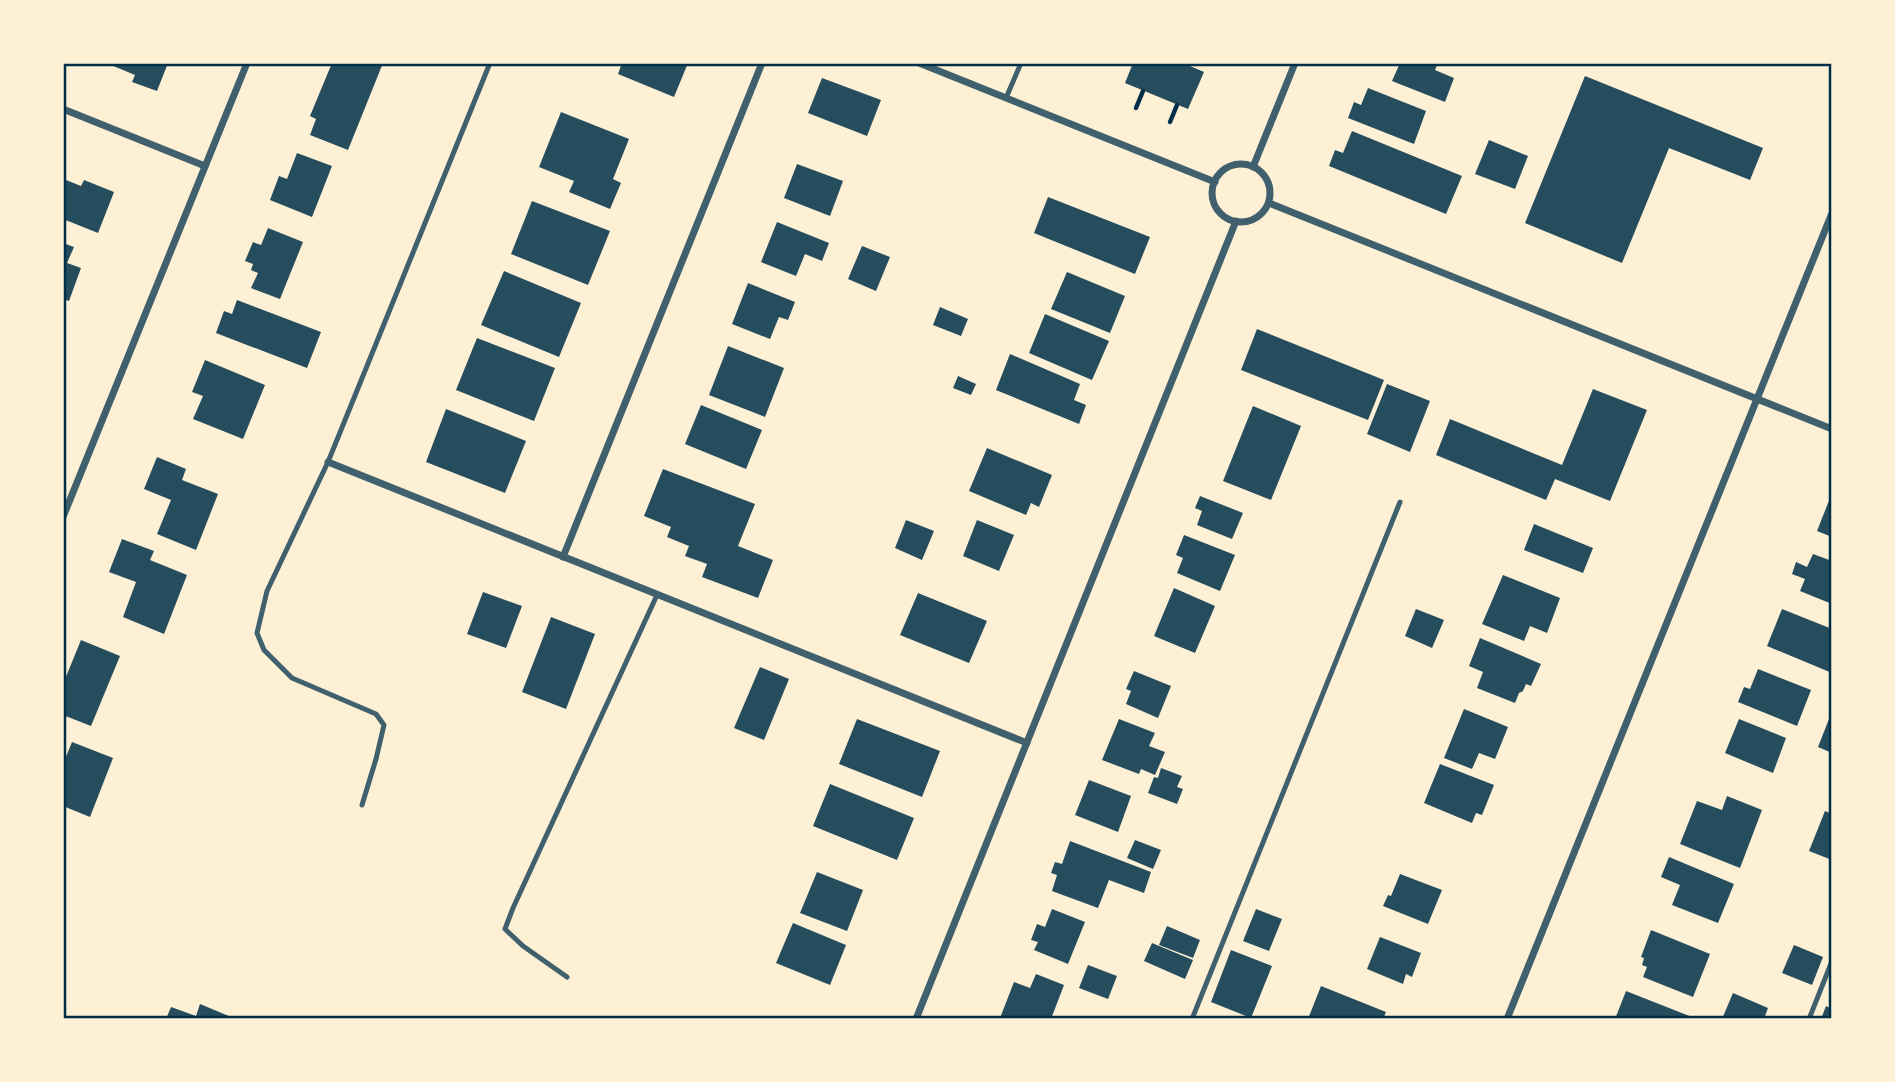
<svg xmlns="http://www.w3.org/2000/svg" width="1895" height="1082" viewBox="0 0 1895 1082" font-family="'Roboto Condensed',sans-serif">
	<rect width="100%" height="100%" fill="#fdf0d5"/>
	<g fill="#264d5e">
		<polygon points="106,63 168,63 157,91 132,82 135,75"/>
		<polygon points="332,63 383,63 348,150 310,135 316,119 310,116"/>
		<polygon points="622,63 688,63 674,97 618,74"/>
		<polygon points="1133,63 1183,63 1204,72 1188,109 1125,83"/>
		<polygon points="1400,63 1438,63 1435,70 1454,78 1445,102 1392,81"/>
		<polygon points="1585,76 1763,148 1750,180 1669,148 1622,263 1525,223"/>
		<polygon points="822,78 881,100 867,136 808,113"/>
		<polygon points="1368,88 1426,111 1414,144 1348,118 1354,102 1361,105"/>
		<polygon points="561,112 629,139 613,179 621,183 610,209 569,192 574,181 539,167"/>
		<polygon points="1352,131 1462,176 1446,214 1329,166 1335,150 1343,153"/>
		<polygon points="1489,140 1528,156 1515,189 1475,174"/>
		<polygon points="297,153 332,166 312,217 270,200 279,176 287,179"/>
		<polygon points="797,164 843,181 830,216 784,198"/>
		<polygon points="66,180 81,186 84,180 114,192 98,233 63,219 63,184"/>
		<polygon points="1048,197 1150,237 1135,274 1034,233"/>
		<polygon points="532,201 610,231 588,285 511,254"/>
		<polygon points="777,222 829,243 822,261 805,254 796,276 761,262"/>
		<polygon points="268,228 303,242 280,299 251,288 258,273 251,270 253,264 245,261 253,242 261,245"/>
		<polygon points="63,243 74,247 67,263 81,268 69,301 63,299"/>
		<polygon points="862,246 890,257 876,291 848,279"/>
		<polygon points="504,271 581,303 559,357 481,325"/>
		<polygon points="1067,272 1125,296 1110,333 1051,309"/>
		<polygon points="748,283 795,302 788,320 779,317 770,339 732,324"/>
		<polygon points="237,300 321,332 307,368 216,333 224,311 232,314"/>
		<polygon points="940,307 968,319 961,336 933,325"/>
		<polygon points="1045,314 1109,341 1092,380 1029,353"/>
		<polygon points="1257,329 1384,380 1368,420 1241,370"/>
		<polygon points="477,338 555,368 534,421 456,390"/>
		<polygon points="728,346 784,368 765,417 709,395"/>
		<polygon points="1010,354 1080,384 1074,400 1086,405 1079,424 996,390"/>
		<polygon points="205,360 265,385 243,439 193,419 203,396 192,392"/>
		<polygon points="958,376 976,384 971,395 953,388"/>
		<polygon points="1387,384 1430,401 1410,452 1367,434"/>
		<polygon points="1593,389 1647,410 1610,501 1555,479 1546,500 1436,455 1450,419 1562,465"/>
		<polygon points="701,405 762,430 746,469 685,444"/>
		<polygon points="1253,406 1301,426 1271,500 1223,481"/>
		<polygon points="446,409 526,441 505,493 426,462"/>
		<polygon points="987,448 1052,475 1039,507 1031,503 1026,515 969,491"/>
		<polygon points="157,457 186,469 182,480 218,494 196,550 157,534 171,500 144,489"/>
		<polygon points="663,469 755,504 738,546 773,560 758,598 702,577 707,564 685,556 689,546 667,537 671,527 644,516"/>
		<polygon points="1832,493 1832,537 1817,531"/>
		<polygon points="1200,496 1243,513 1232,539 1197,525 1202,511 1195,508"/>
		<polygon points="906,520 934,531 922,560 895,548"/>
		<polygon points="977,520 1014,535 999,571 963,556"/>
		<polygon points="1534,524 1593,548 1583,573 1524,550"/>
		<polygon points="1184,535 1235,555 1220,591 1177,573 1183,558 1176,555"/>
		<polygon points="122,539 154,551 150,560 187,575 164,634 123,617 136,582 109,572"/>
		<polygon points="1813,554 1832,561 1832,604 1800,591 1805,579 1792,574 1796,562 1807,567"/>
		<polygon points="1503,575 1560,598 1547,633 1530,626 1524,641 1482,624"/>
		<polygon points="1174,588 1215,606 1195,653 1154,636"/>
		<polygon points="483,592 522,606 506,648 467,634"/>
		<polygon points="918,593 987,621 969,663 900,635"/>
		<polygon points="1416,609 1444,620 1432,648 1405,636"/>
		<polygon points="1782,609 1832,629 1832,673 1767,646"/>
		<polygon points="551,617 595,634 566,709 522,692"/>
		<polygon points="1480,638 1541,664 1531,686 1526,684 1523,691 1519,693 1515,703 1477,688 1483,672 1469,666"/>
		<polygon points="81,640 120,656 91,726 63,715 63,684"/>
		<polygon points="760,667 789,679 764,740 734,728"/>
		<polygon points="1758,669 1811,690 1797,726 1738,702 1744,687 1750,689"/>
		<polygon points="1134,671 1171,686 1158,718 1126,704 1131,691 1126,689"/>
		<polygon points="1464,709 1508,727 1495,759 1479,753 1472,769 1444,758"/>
		<polygon points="857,719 940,751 922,797 839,764"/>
		<polygon points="1119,719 1155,733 1149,746 1165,752 1155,775 1141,769 1139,774 1102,760"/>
		<polygon points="1739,719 1786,738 1773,773 1725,753"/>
		<polygon points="1829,719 1832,720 1832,753 1818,747"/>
		<polygon points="72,742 113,758 90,817 63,806 63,764"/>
		<polygon points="1440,764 1494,785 1482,815 1476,813 1472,823 1424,803"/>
		<polygon points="1161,768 1182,776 1177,787 1183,789 1177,804 1148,793 1154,777 1158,778"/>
		<polygon points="1089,780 1131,796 1118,832 1075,815"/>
		<polygon points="830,784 914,818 897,860 813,826"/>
		<polygon points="1727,796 1762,810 1740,868 1680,844 1697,801 1722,810"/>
		<polygon points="1825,811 1832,814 1832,860 1809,851"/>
		<polygon points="1135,840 1161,850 1153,869 1127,858"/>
		<polygon points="1070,841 1151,872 1144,893 1109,880 1098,908 1052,891 1057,875 1051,873 1055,862 1062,864"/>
		<polygon points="1669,857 1734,884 1718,923 1672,905 1680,885 1661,877"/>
		<polygon points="817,872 863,890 847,931 800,913"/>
		<polygon points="1400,874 1442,890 1428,924 1383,906 1388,895 1391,896"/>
		<polygon points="1052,909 1085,922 1068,964 1034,950 1038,942 1031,940 1037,924 1045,927"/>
		<polygon points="1256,909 1282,919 1269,951 1243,941"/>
		<polygon points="793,923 846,945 830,985 776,963"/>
		<polygon points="1167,926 1200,940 1193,958 1159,945"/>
		<polygon points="1651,930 1710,954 1693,997 1643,977 1647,967 1642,965 1644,958 1641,957"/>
		<polygon points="1380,937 1421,953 1412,977 1406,974 1403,984 1367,969"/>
		<polygon points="1152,943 1193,960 1185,979 1144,961"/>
		<polygon points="1794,945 1823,957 1812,985 1782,973"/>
		<polygon points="1231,950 1272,966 1251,1018 1211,1002"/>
		<polygon points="1088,965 1117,976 1108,999 1079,988"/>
		<polygon points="1036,974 1064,985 1051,1019 1000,1018 1014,982 1030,988"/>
		<polygon points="1321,986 1386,1012 1383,1019 1308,1019"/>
		<polygon points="1626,991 1697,1019 1615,1019"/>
		<polygon points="1733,993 1768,1008 1764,1019 1722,1019"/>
		<polygon points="200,1004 236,1019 166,1019 171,1007 196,1016"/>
		<polygon points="1826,1006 1832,1009 1832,1019 1821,1019"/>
	</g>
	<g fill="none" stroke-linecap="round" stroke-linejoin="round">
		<g stroke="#003049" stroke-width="4.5">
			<polyline points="1136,108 1143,91"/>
			<polyline points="1170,122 1177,105"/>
		</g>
		<g stroke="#3f606c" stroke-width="5">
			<polyline points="1006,98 1021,63"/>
			<polyline points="362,805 376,759 384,725 376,714 292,678 264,650 257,633 267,591 328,462 490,63"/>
			<polyline points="567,977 523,946 505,929 513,908 657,595"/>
			<polyline points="1192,1019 1400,502"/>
			<polyline points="1809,1019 1832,961"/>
		</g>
		<g stroke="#3f606c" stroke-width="7">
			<polyline points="919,63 1215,182"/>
			<polyline points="63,109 205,166"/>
			<circle cx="1241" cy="193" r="29"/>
			<polyline points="1253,167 1295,63"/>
			<polyline points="1269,203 1832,429"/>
			<polyline points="328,462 1027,743"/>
			<polyline points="63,517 247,63"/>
			<polyline points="563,557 762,63"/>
			<polyline points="916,1019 1236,221"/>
			<polyline points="1507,1019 1832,213"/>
		</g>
	</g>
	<rect width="1895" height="1082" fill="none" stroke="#fdf0d5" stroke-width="130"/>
	<rect x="65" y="65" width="1765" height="952" fill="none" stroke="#003049" stroke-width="2.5"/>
</svg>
